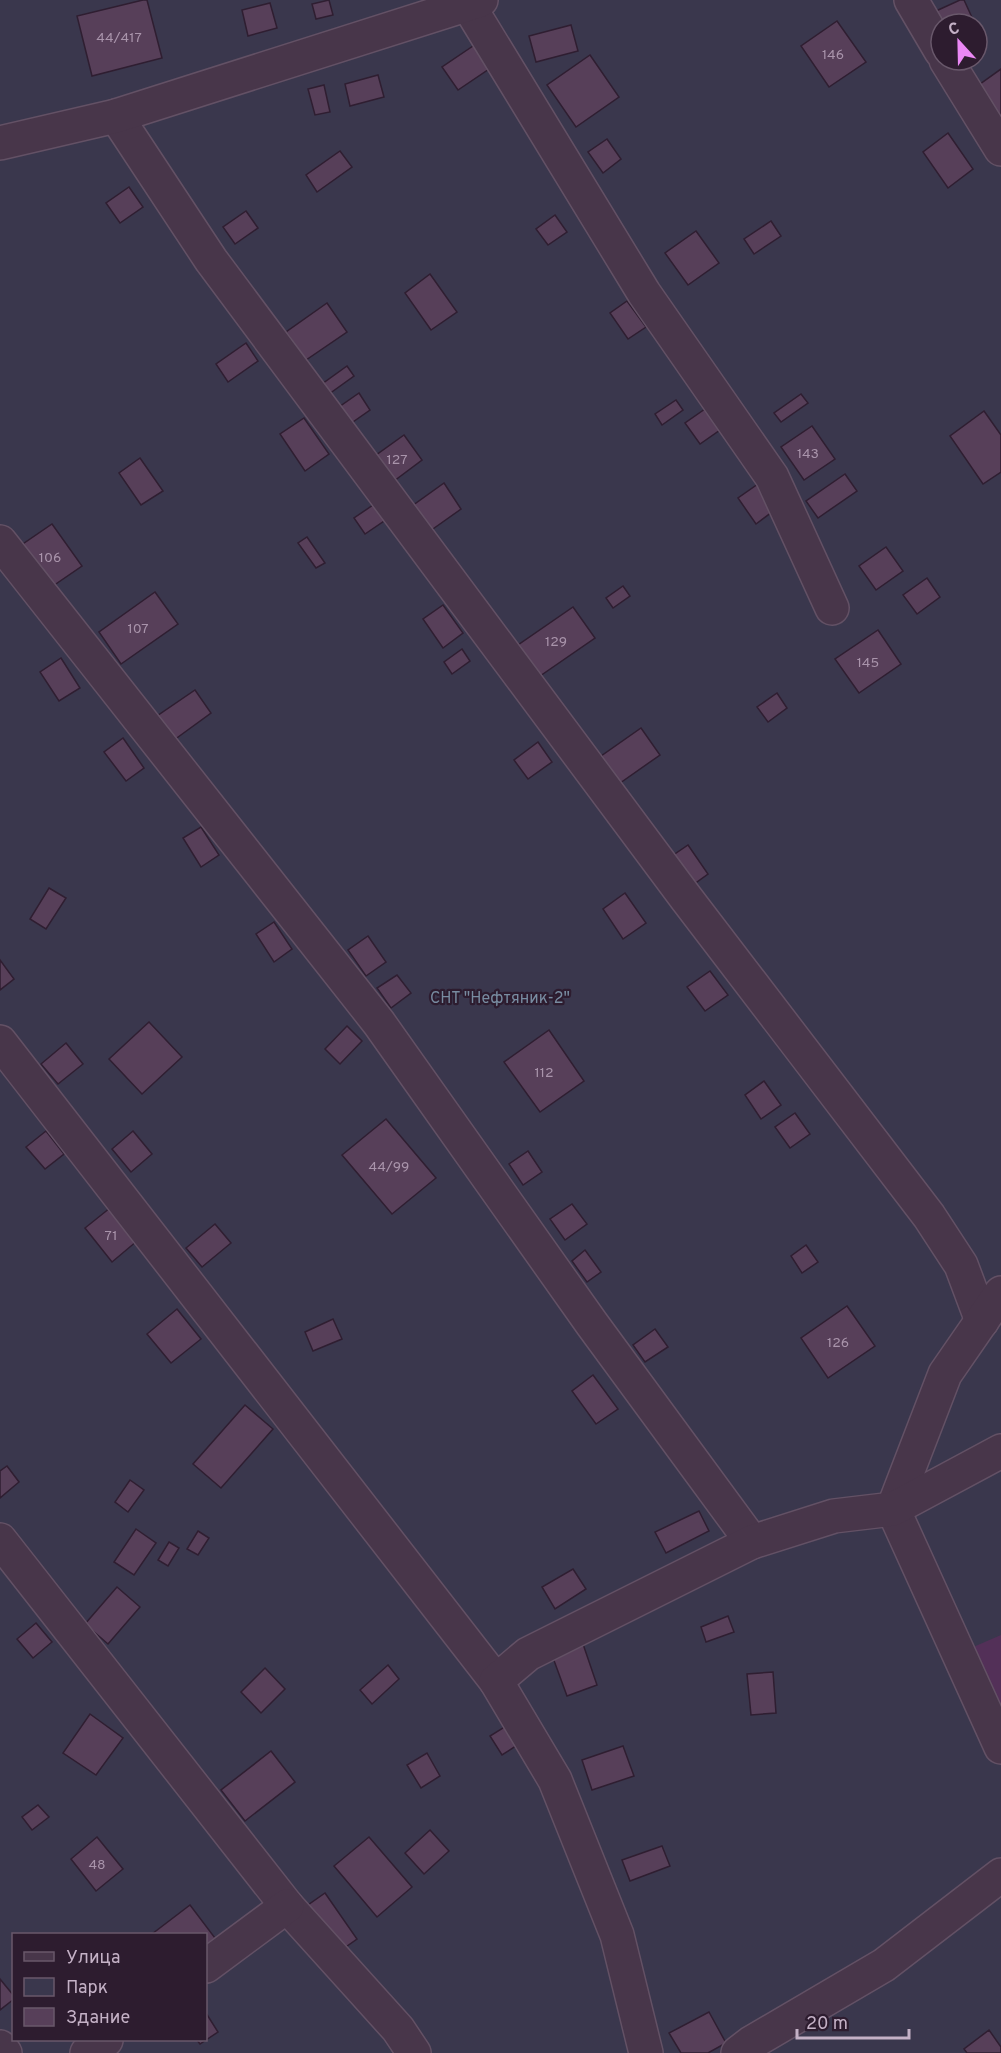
<svg xmlns="http://www.w3.org/2000/svg" width="1001" height="2053" viewBox="0 0 1001 2053" font-family="Overpass,sans-serif">
	<rect width="100%" height="100%" fill="#37233a"/>
	<path fill="#3a374d" fill-rule="evenodd" d="M0 0H1001V2053H0ZM941 24H977V60H941ZM14 1934H206V2040H14Z"/>
	<polygon fill="#533058" points="1001,1635 1001,1715 971,1648"/>
	<g fill="#573f59" stroke="#2f1e31" stroke-width="1.5">
		<polygon points="143,0 147,0 162,58 92,76 77,16"/>
		<polygon points="329,0 333,15 316,19 312,4"/>
		<polygon points="960,0 964,0 975,24 941,24 936,11"/>
		<polygon points="270,3 277,28 248,36 242,10"/>
		<polygon points="837,21 866,62 829,87 801,46"/>
		<polygon points="571,25 578,51 536,62 529,36"/>
		<polygon points="476,44 492,67 458,90 442,67"/>
		<polygon points="590,55 619,97 576,127 547,85"/>
		<polygon points="1001,69 1001,116 998,118 976,87"/>
		<polygon points="378,75 384,97 350,106 345,84"/>
		<polygon points="324,85 330,112 315,115 308,89"/>
		<polygon points="948,133 973,169 948,188 923,152"/>
		<polygon points="607,139 621,159 603,173 588,152"/>
		<polygon points="340,151 352,167 317,192 306,175"/>
		<polygon points="129,187 143,207 120,223 106,203"/>
		<polygon points="246,211 258,228 235,244 223,227"/>
		<polygon points="555,215 567,232 548,245 536,229"/>
		<polygon points="771,221 781,236 754,254 744,239"/>
		<polygon points="696,231 719,263 688,285 665,253"/>
		<polygon points="430,274 457,312 431,330 405,293"/>
		<polygon points="627,301 646,327 628,339 610,313"/>
		<polygon points="327,303 347,332 306,360 286,332"/>
		<polygon points="246,343 258,361 228,382 216,364"/>
		<polygon points="347,366 354,376 329,394 322,384"/>
		<polygon points="359,393 370,410 350,424 339,407"/>
		<polygon points="801,394 808,403 781,422 774,413"/>
		<polygon points="676,400 683,410 662,425 655,414"/>
		<polygon points="705,409 720,430 700,444 685,423"/>
		<polygon points="984,411 1001,435 1001,472 983,484 950,436"/>
		<polygon points="304,418 329,454 305,471 280,434"/>
		<polygon points="812,426 835,459 804,480 781,447"/>
		<polygon points="404,435 422,460 390,484 372,458"/>
		<polygon points="140,458 163,491 141,505 119,473"/>
		<polygon points="845,474 857,491 818,518 806,501"/>
		<polygon points="444,483 461,509 430,531 412,506"/>
		<polygon points="758,484 776,509 756,524 738,498"/>
		<polygon points="376,503 387,519 365,534 354,518"/>
		<polygon points="52,524 82,566 47,590 17,548"/>
		<polygon points="307,537 325,563 316,568 298,543"/>
		<polygon points="886,547 903,571 876,590 859,566"/>
		<polygon points="927,578 940,597 917,614 903,595"/>
		<polygon points="623,586 630,596 613,608 606,598"/>
		<polygon points="155,592 178,624 121,664 99,632"/>
		<polygon points="443,605 463,633 443,648 423,619"/>
		<polygon points="573,607 595,638 540,676 518,645"/>
		<polygon points="878,630 901,664 859,693 835,659"/>
		<polygon points="462,649 470,661 452,674 444,662"/>
		<polygon points="61,658 80,688 59,701 40,672"/>
		<polygon points="195,690 211,713 174,740 157,716"/>
		<polygon points="777,693 787,708 768,722 757,707"/>
		<polygon points="641,728 660,755 613,788 594,761"/>
		<polygon points="123,738 144,768 126,781 104,752"/>
		<polygon points="538,742 552,762 528,779 514,760"/>
		<polygon points="201,827 219,855 201,867 183,838"/>
		<polygon points="688,845 708,874 690,887 669,858"/>
		<polygon points="49,888 66,898 46,929 30,919"/>
		<polygon points="625,893 646,923 623,939 603,909"/>
		<polygon points="274,922 292,949 274,962 256,934"/>
		<polygon points="368,936 386,962 366,976 348,950"/>
		<polygon points="0,960 14,979 0,990"/>
		<polygon points="710,971 728,995 705,1011 687,987"/>
		<polygon points="397,975 411,993 391,1008 377,988"/>
		<polygon points="149,1022 182,1057 142,1094 109,1059"/>
		<polygon points="347,1026 362,1041 340,1064 325,1049"/>
		<polygon points="549,1030 584,1081 540,1112 504,1062"/>
		<polygon points="66,1043 83,1064 58,1084 41,1064"/>
		<polygon points="764,1081 781,1105 761,1119 745,1095"/>
		<polygon points="795,1113 810,1134 790,1148 775,1127"/>
		<polygon points="386,1119 436,1178 392,1214 342,1155"/>
		<polygon points="46,1131 64,1154 45,1169 26,1147"/>
		<polygon points="133,1131 152,1154 131,1172 112,1149"/>
		<polygon points="528,1151 542,1172 523,1185 509,1164"/>
		<polygon points="572,1204 587,1224 565,1240 550,1219"/>
		<polygon points="110,1208 137,1241 112,1262 85,1228"/>
		<polygon points="215,1224 231,1243 202,1267 186,1248"/>
		<polygon points="806,1245 818,1262 802,1273 791,1256"/>
		<polygon points="585,1250 601,1272 587,1282 572,1261"/>
		<polygon points="847,1306 875,1346 828,1378 801,1338"/>
		<polygon points="177,1309 201,1339 171,1363 147,1334"/>
		<polygon points="333,1319 342,1339 313,1351 305,1332"/>
		<polygon points="655,1329 668,1347 645,1362 633,1345"/>
		<polygon points="593,1375 618,1409 596,1424 572,1391"/>
		<polygon points="245,1405 273,1429 221,1488 193,1464"/>
		<polygon points="7,1466 19,1482 0,1498 0,1471"/>
		<polygon points="130,1480 144,1490 128,1512 115,1502"/>
		<polygon points="699,1511 709,1531 666,1553 655,1532"/>
		<polygon points="136,1529 156,1543 134,1575 114,1562"/>
		<polygon points="198,1531 209,1538 198,1555 187,1549"/>
		<polygon points="169,1542 179,1548 168,1566 158,1560"/>
		<polygon points="573,1569 586,1589 555,1609 542,1587"/>
		<polygon points="117,1587 140,1607 108,1644 85,1624"/>
		<polygon points="728,1616 734,1632 706,1642 701,1627"/>
		<polygon points="36,1623 52,1642 33,1658 17,1639"/>
		<polygon points="583,1644 597,1685 567,1696 552,1655"/>
		<polygon points="388,1665 399,1679 372,1704 360,1690"/>
		<polygon points="265,1668 285,1689 261,1713 241,1692"/>
		<polygon points="773,1672 776,1713 751,1715 747,1674"/>
		<polygon points="90,1714 123,1738 96,1775 63,1753"/>
		<polygon points="511,1723 522,1742 502,1755 490,1736"/>
		<polygon points="623,1746 634,1776 592,1790 582,1760"/>
		<polygon points="271,1751 295,1782 245,1821 221,1790"/>
		<polygon points="427,1753 440,1776 421,1788 407,1765"/>
		<polygon points="38,1805 49,1817 32,1830 22,1817"/>
		<polygon points="430,1830 449,1851 424,1874 405,1853"/>
		<polygon points="97,1837 123,1869 96,1891 71,1859"/>
		<polygon points="369,1837 412,1887 377,1917 334,1866"/>
		<polygon points="662,1846 670,1866 630,1881 622,1860"/>
		<polygon points="325,1893 357,1939 340,1951 308,1905"/>
		<polygon points="190,1905 215,1938 206,1945 206,1934 152,1934"/>
		<polygon points="0,1979 14,1996 14,1999 0,2010"/>
		<polygon points="709,2012 726,2043 708,2053 681,2053 669,2033"/>
		<polygon points="206,2013 218,2032 200,2044 197,2040 206,2040"/>
		<polygon points="989,2030 1001,2047 1001,2053 967,2053 964,2049"/>
	</g>
	<g fill="none" stroke-linecap="round" stroke-linejoin="round">
		<defs>
			<g id="minor">
				<polyline points="911,0 941,51"/>
				<polyline points="467,3 644,293 772,477 832,608"/>
				<polyline points="946,60 1001,149"/>
				<polyline points="116,116 211,260 686,898 929,1216 961,1265 982,1321"/>
				<polyline points="0,143 116,116 481,0"/>
				<polyline points="0,542 379,1023 592,1324 752,1542"/>
				<polyline points="0,1042 496,1681"/>
				<polyline points="1001,1293 945,1374 893,1509 1001,1747"/>
				<polyline points="0,1540 287,1906 398,2029 414,2053"/>
				<polyline points="206,1966 287,1906"/>
				<polyline points="0,2047 5,2053"/>
				<polyline points="87,2053 106,2040"/>
				<polyline points="646,2053 617,1935 555,1780 496,1681 528,1654 752,1542 834,1516 893,1509 1001,1451"/>
				<polyline points="738,2053 751,2043 884,1965 1001,1875"/>
			</g>
		</defs>
		<use href="#minor" stroke="#635165" stroke-width="36"/>
		<use href="#minor" stroke="#48364a" stroke-width="33"/>
	</g>
	<g text-anchor="middle" stroke-width="4.5" stroke-linejoin="round" paint-order="stroke">
		<g font-size="14" fill="#a994ab">
			<text x="119" y="42">44/417</text>
			<text x="833" y="59">146</text>
			<text x="808" y="458">143</text>
			<text x="397" y="464">127</text>
			<text x="50" y="562">106</text>
			<text x="138" y="633">107</text>
			<text x="556" y="646">129</text>
			<text x="868" y="667">145</text>
			<text x="544" y="1077">112</text>
			<text x="389" y="1171">44/99</text>
			<text x="111" y="1240">71</text>
			<text x="838" y="1347">126</text>
			<text x="97" y="1869">48</text>
		</g>
		<g font-size="16" fill="#788ca1" stroke="#2d1c2f">
			<text x="500" y="1003">СНТ "Нефтяник-2"</text>
		</g>
	</g>
	<rect x="12" y="1933" width="195" height="108" fill="#2d1c2f" stroke="#69586b" stroke-width="1.5"/>
	<rect x="24" y="1952" width="30" height="9" fill="#48364a" stroke="#69586b" stroke-width="1.5"/>
	<text x="66" y="1963" font-size="18" fill="#c4b1c6">Улица</text>
	<rect x="24" y="1978" width="30" height="18" fill="#3a374d" stroke="#69586b" stroke-width="1.5"/>
	<text x="66" y="1993" font-size="18" fill="#c4b1c6">Парк</text>
	<rect x="24" y="2008" width="30" height="18" fill="#573f59" stroke="#69586b" stroke-width="1.5"/>
	<text x="66" y="2023" font-size="18" fill="#c4b1c6">Здание</text>
	<g transform="translate(959 42) rotate(338)"><circle r="28" fill="#2d1c2f" stroke="#69586b" stroke-width="1.5"/>
	<path d="M0-4.5L10 22L0 15L-10 22Z" fill="#eb88f5"/>
	<text y="-9" font-size="16" font-weight="bold" text-anchor="middle" fill="#c4b1c6">С</text>
	</g>
	<path d="M797 2029v9h112v-9" fill="none" stroke="#c4b1c6" stroke-width="3"/>
	<text x="806" y="2029" font-size="18" fill="#c4b1c6" stroke="#2d1c2f" stroke-width="4.5" paint-order="stroke">20 m</text>
</svg>
